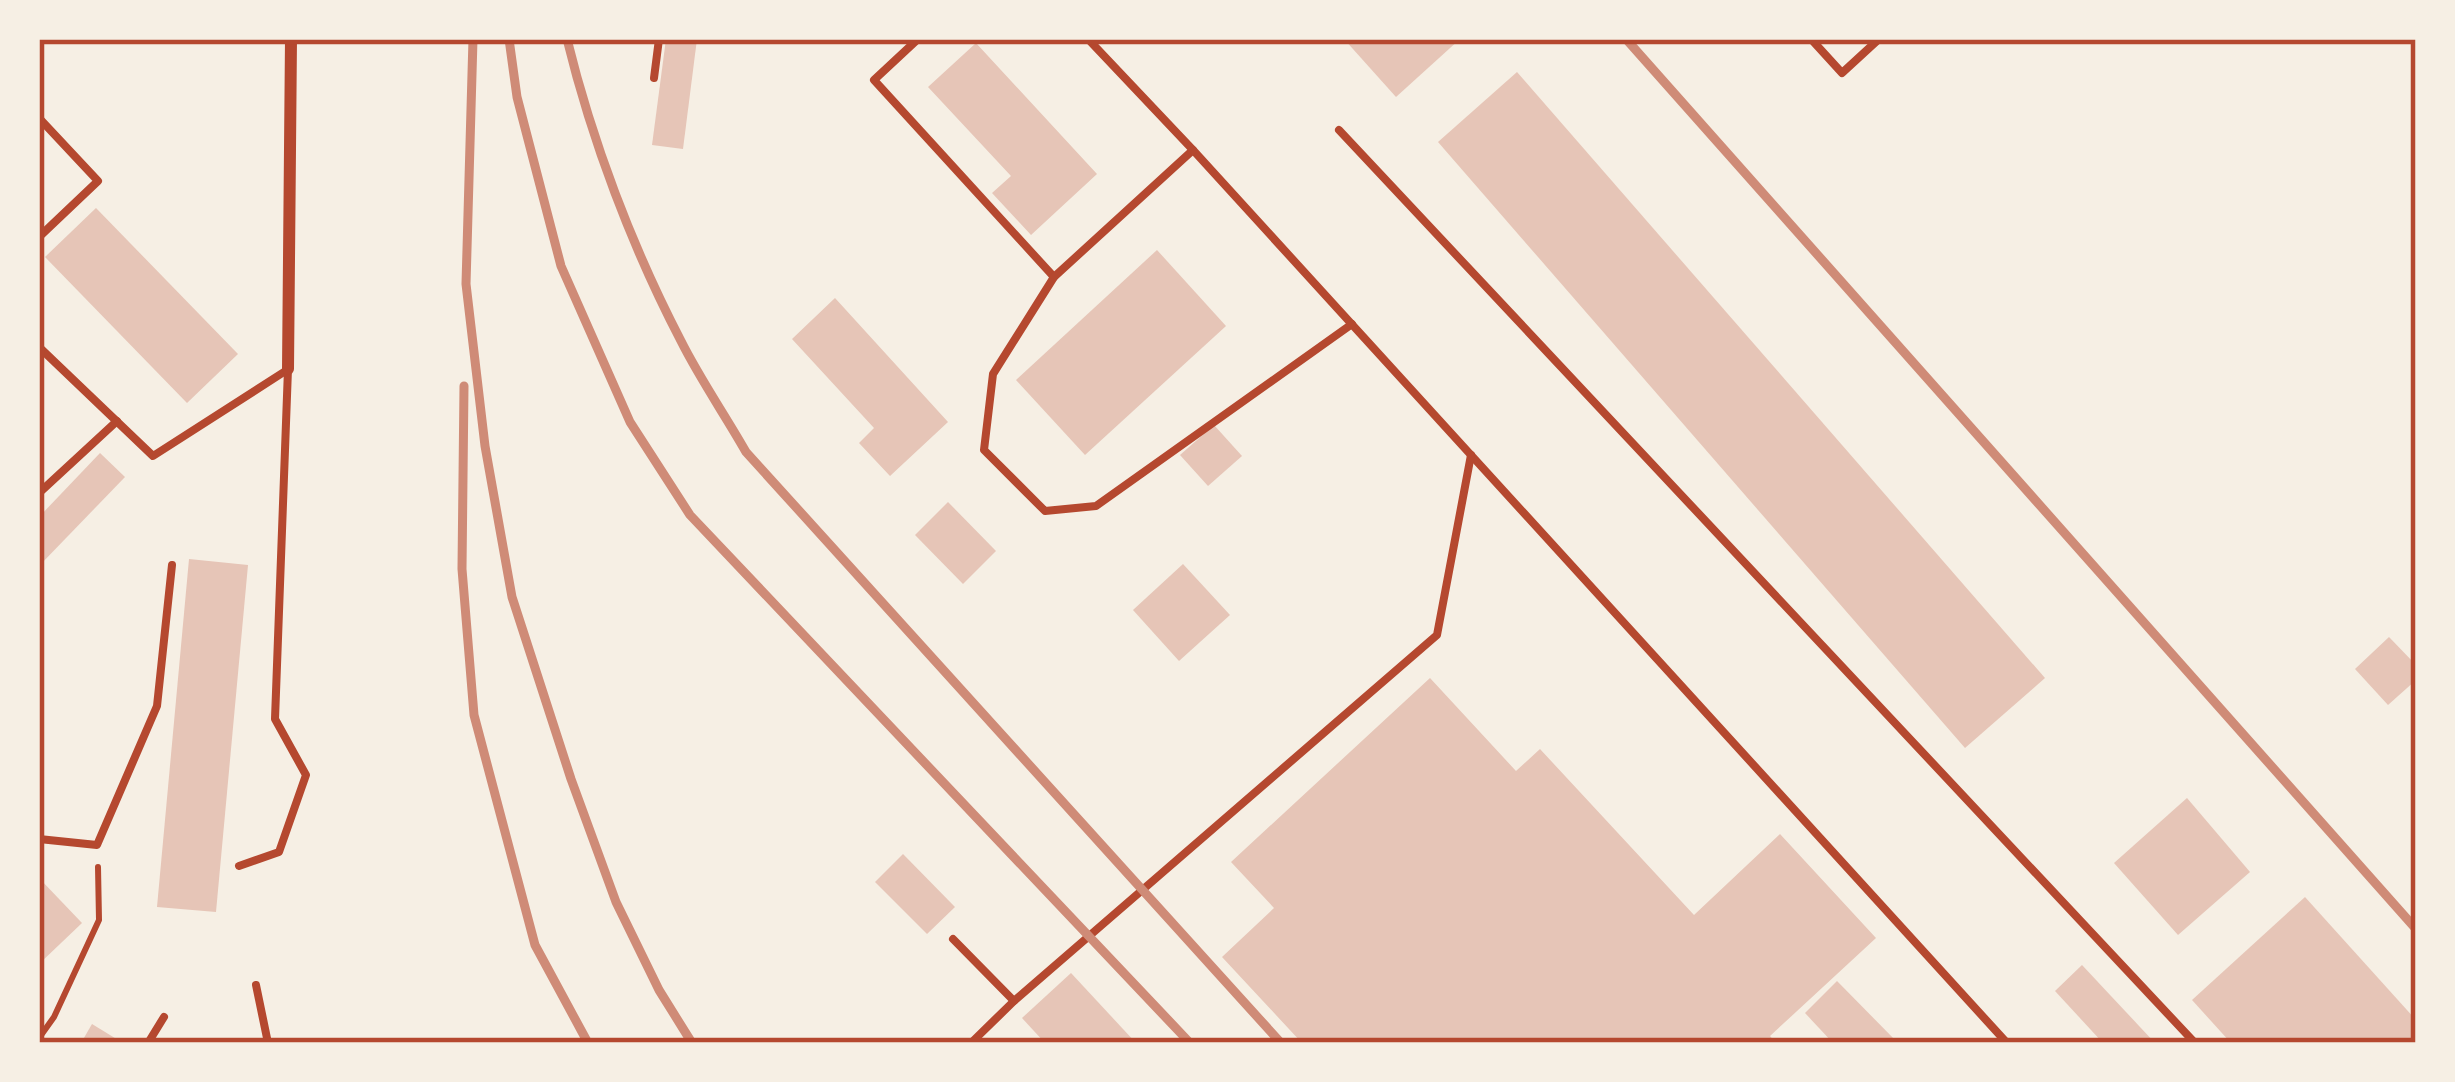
<svg xmlns="http://www.w3.org/2000/svg" width="2455" height="1082" viewBox="0 0 2455 1082" font-family="Manrope,sans-serif">
	<rect width="100%" height="100%" fill="#f6efe4"/>
	<g fill="#e6c5b7">
		<polygon points="666,39 697,39 683,149 652,145"/>
		<polygon points="1344,39 1460,39 1396,97"/>
		<polygon points="976,43 1097,174 1031,235 992,193 1011,176 928,87"/>
		<polygon points="1517,72 2045,678 1965,748 1438,142"/>
		<polygon points="96,208 238,354 187,403 45,257"/>
		<polygon points="1157,250 1226,326 1085,455 1016,380"/>
		<polygon points="835,298 948,422 890,476 859,443 874,428 792,339"/>
		<polygon points="1214,425 1242,456 1208,486 1180,455"/>
		<polygon points="100,453 125,477 39,566 39,517"/>
		<polygon points="948,502 996,551 963,584 915,535"/>
		<polygon points="189,559 248,565 216,912 157,907"/>
		<polygon points="1183,564 1230,615 1179,661 1133,610"/>
		<polygon points="2389,637 2416,665 2416,680 2388,705 2355,669"/>
		<polygon points="1430,678 1516,771 1540,749 1694,915 1780,834 1876,938 1770,1036 1776,1043 1302,1043 1222,957 1274,908 1231,862"/>
		<polygon points="2187,798 2250,872 2178,935 2114,863"/>
		<polygon points="903,854 955,907 927,934 875,882"/>
		<polygon points="39,878 82,923 39,964"/>
		<polygon points="2305,897 2416,1020 2416,1043 2231,1043 2192,1000"/>
		<polygon points="2082,965 2155,1043 2103,1043 2055,991"/>
		<polygon points="1071,973 1136,1043 1045,1043 1022,1018"/>
		<polygon points="1837,981 1898,1043 1833,1043 1805,1013"/>
		<polygon points="92,1024 123,1043 81,1043"/>
	</g>
	<g fill="none" stroke-linecap="round" stroke-linejoin="round">
		<polyline stroke="#b5482f" stroke-width="6" points="39,1038 54,1017 99,920 98,867"/>
		<g stroke="#b5482f" stroke-width="8">
			<polyline points="918,39 874,80 1054,277"/>
			<polyline points="1088,39 1193,150 2007,1043"/>
			<polyline points="1811,39 1842,73 1879,39"/>
			<polyline points="654,78 659,39"/>
			<polyline points="39,118 98,181 39,237"/>
			<polyline points="1339,130 2195,1043"/>
			<polyline points="1193,150 1054,277 993,374 984,450 1045,511 1096,506 1352,324"/>
			<polyline points="39,347 153,456 287,370"/>
			<polyline points="39,493 117,421"/>
			<polyline points="39,839 97,845 157,706 172,565"/>
			<polyline points="239,866 279,852 306,775 275,719 288,369"/>
			<polyline points="953,939 1014,1001"/>
			<polyline points="256,985 268,1043"/>
			<polyline points="148,1043 164,1017"/>
			<polyline points="971,1043 1014,1001 1437,635 1471,455"/>
		</g>
		<polyline stroke="#b5482f" stroke-width="12" points="288,369 291,39"/>
		<g stroke="#cf8b77" stroke-width="9">
			<polyline points="473,39 466,284 485,446 512,597 571,779 616,902 659,990 692,1043"/>
			<polyline points="509,39 517,97 561,266 630,422 690,515 1190,1043"/>
			<path d="M567 39C592 141 632 247 681 341 700 379 725 415 746 452L1281 1043"/>
			<polyline points="1626,39 2416,929"/>
			<polyline points="464,386 462,569 474,715 535,945 588,1043"/>
		</g>
	</g>
	<rect width="2455" height="1082" fill="none" stroke="#f6efe4" stroke-width="84"/>
	<rect x="42" y="42" width="2371" height="998" fill="none" stroke="#b5482f" stroke-width="4.5"/>
</svg>
